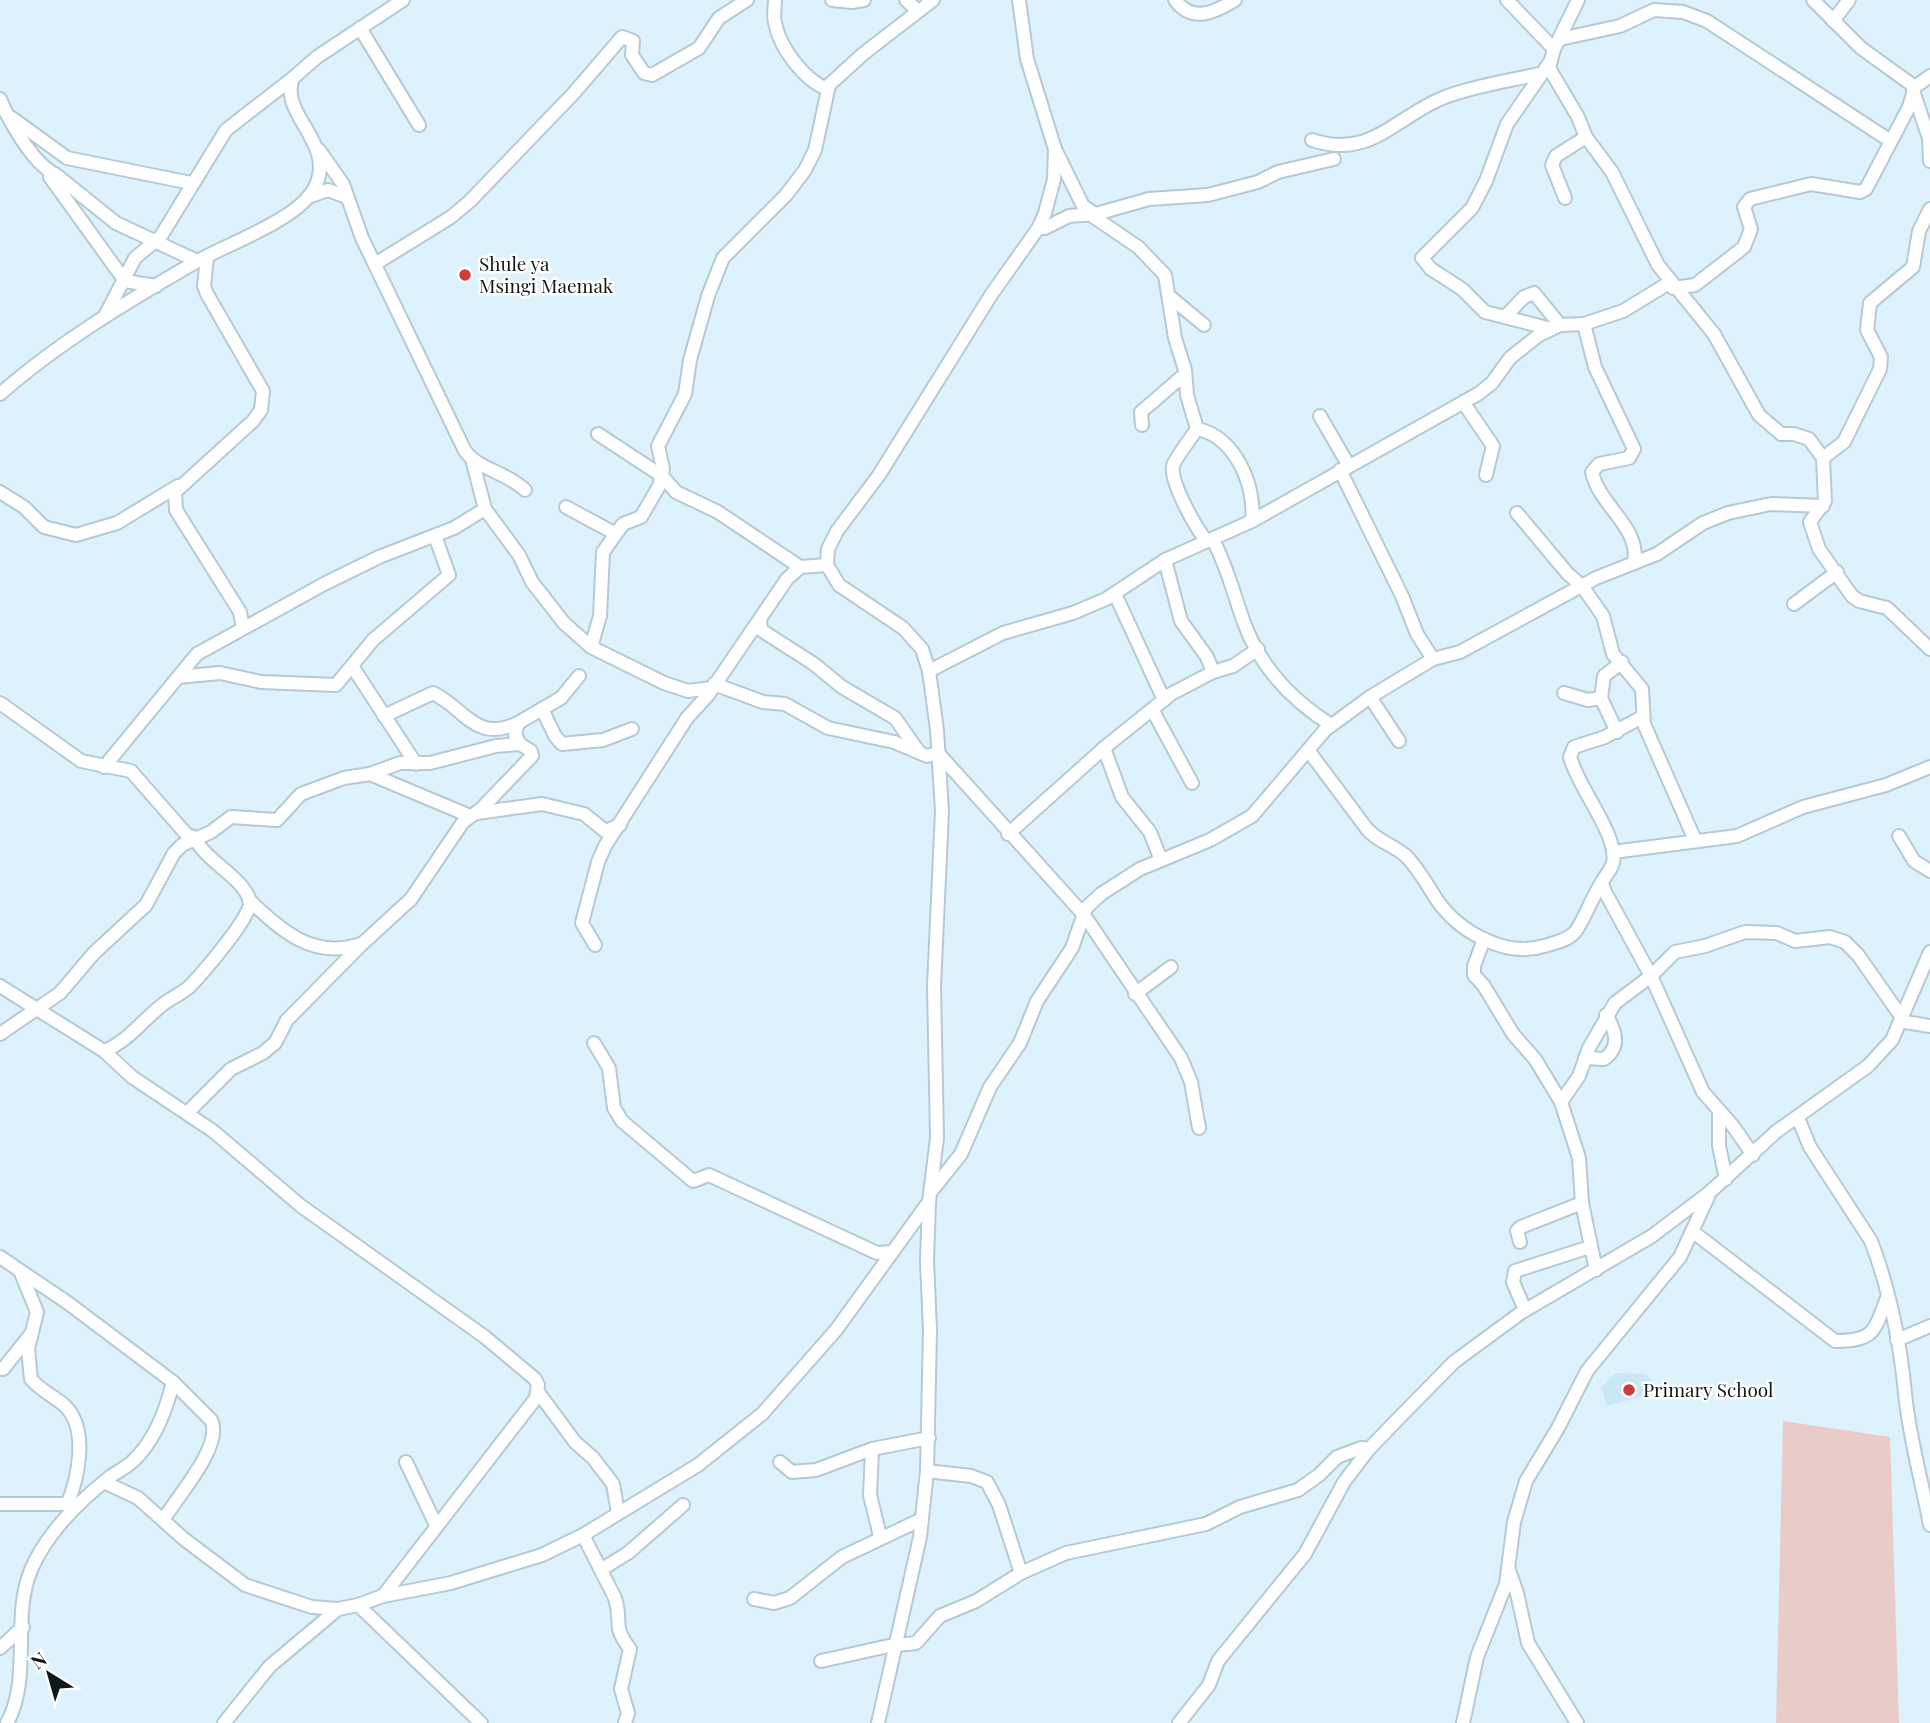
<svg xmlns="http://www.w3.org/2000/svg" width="1930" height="1723" viewBox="0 0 1930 1723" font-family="'Playfair Display',serif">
	<rect width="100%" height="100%" fill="#ddf2fc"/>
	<polygon fill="#cae7f5" points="1615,1373 1645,1374 1654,1382 1657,1392 1607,1406 1601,1388"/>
	<polygon fill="#e9ccc8" points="1783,1421 1890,1437 1899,1723 1776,1723"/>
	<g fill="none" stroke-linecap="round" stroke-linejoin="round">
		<defs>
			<g id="minor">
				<path d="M775 0C775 7 773 16 775 23 780 48 804 80 827 89"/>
				<polyline points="832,0 852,2 864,0"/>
				<polyline points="906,0 918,11"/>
				<path d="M1175 0C1192 23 1214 13 1235 0"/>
				<polyline points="1507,0 1554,49"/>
				<polyline points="1578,0 1554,49 1549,68 1578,117 1586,137 1612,172 1658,265 1714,334 1759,415 1781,434 1794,434 1809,439 1823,458 1825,501 1810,522 1819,549 1852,596 1859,601 1887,608 1930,649"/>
				<polyline points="1813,0 1861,48 1915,87"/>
				<polyline points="1833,21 1849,0"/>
				<polyline points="360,28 419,125"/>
				<polyline points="1560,39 1620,26 1654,10 1683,12 1707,21 1889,140"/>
				<polyline points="1550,62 1507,124 1486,181 1472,208 1422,258 1431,269 1462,289 1485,312 1551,329"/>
				<polyline points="1913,91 1929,138 1930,161"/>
				<path d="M0 99C9 121 31 159 50 171V177L125 281 156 286"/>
				<polyline points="12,118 67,158 191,183"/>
				<path d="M1312 140C1371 160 1396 116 1445 97 1474 86 1508 81 1539 74"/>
				<polyline points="1055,149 1083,206 1095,214"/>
				<path d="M319 150 343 184 362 238 465 451C479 470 505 471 525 490"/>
				<polyline points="55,174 116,223 197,261"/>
				<polyline points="308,197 328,190 347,197"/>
				<polyline points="1565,198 1552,165 1556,156 1586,137"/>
				<polyline points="1091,215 1138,247 1165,275 1175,338 1185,370 1187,395 1197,429"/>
				<polyline points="1039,227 1045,228 1069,216 1096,214 1149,199 1208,195 1258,182 1278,172 1334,159"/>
				<polyline points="207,257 204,286 207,294 263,391 261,410 253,421 175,492 176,510 240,612 243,628"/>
				<polyline points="375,264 451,217 470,201 573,94 622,37 633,41 632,55 644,73 652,75 699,48 719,18 747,0"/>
				<polyline points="1673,288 1695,285 1744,247 1751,229 1744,207 1750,199 1811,184 1860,192 1866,189 1909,107 1915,87 1930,76"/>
				<polyline points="1169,296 1204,325"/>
				<polyline points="105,316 135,258 161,236 226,130 293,78"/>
				<polyline points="1505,317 1524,297 1534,293 1560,325"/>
				<path d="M1584 324 1595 367 1634 449 1629 458 1599 464 1592 472C1599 506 1641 527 1634 563"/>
				<path d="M0 394C58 343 128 301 194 263 226 244 299 220 315 187 337 143 278 114 293 78L317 57 403 0"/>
				<polyline points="1463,402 1493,446 1486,475"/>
				<polyline points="1320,416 1349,466"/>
				<polyline points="1142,425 1141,412 1185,374"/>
				<path d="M1197 429C1192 437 1175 458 1173 466 1170 482 1196 529 1207 541"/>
				<path d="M1197 429C1235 436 1256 486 1252 521"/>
				<polyline points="598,434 662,476 676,492 718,512 800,567"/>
				<polyline points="1823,458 1844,442 1880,369 1881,357 1867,330 1870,303 1913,267 1919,231 1930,209"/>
				<polyline points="472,459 485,509 519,555 532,582 564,623 591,647 664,683 688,691 712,688"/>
				<polyline points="1340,470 1402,596 1417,634 1433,659"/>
				<polyline points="0,492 24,507 44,527 76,535 117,523 178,486"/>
				<polyline points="566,507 614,533"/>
				<polyline points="1517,513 1568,574 1582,586 1603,616 1613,654 1642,689 1644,724 1695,840"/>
				<path d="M1213 540C1227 566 1233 592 1243 620 1259 666 1290 699 1331 725"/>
				<polyline points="1165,560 1181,621 1207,657 1213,672"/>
				<polyline points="1115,594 1164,700"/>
				<polyline points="1794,604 1837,572"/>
				<polyline points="760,620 761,630 814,664 842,687 895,718 919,752"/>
				<polyline points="591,647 600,616 603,552 623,524 641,517 659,486 663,469 658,446 685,394 690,360 708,296 723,258 786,195 805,170 815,150 829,85 863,54 933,0"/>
				<polyline points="352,666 416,764"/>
				<polyline points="929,671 1003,633 1073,613 1106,599 1165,560 1252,521 1478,394 1492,383 1510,358 1539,335 1560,325 1584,324 1623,311 1669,283"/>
				<polyline points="178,677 220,673 261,682 336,685 373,640 449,575 435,536"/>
				<polyline points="714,684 763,702 785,704 828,728 894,742 927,756 938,753 1084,915 1181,1058 1191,1082 1199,1128"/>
				<polyline points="1564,693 1588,700 1601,698 1617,732"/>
				<polyline points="1370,697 1399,741"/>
				<polyline points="1601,698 1604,676 1622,662"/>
				<path d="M0 703 81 761 131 771 187 835 194 837C206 862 243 877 250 901 254 914 200 976 189 987 181 994 171 998 162 1005 143 1020 127 1042 104 1051"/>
				<polyline points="542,709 555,736 562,744 603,740 632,729"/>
				<polyline points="1153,711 1192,783"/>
				<path d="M384 716 433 693C466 709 475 743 518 723"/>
				<path d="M1642 717 1605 737 1574 747 1570 757C1578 788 1619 836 1613 863 1611 870 1605 876 1602 882L1604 890 1651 976 1703 1092 1733 1126 1753 1155"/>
				<polyline points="1104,748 1122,797 1150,832 1161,860"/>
				<path d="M1308 750 1367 829C1378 842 1394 845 1406 856 1419 869 1427 885 1437 900 1459 932 1506 958 1544 946 1554 943 1566 941 1574 933 1581 927 1593 895 1602 882"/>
				<polyline points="104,767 197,654 324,584 379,557 454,528 485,509"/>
				<polyline points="370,774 470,816"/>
				<polyline points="477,813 542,804 584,814 605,831 620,825"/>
				<polyline points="1008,834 1104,748 1171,694 1213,672 1233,666 1258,649"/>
				<polyline points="1899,836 1914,861 1930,871"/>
				<polyline points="1613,852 1737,836 1803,807 1886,785 1930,767"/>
				<path d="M249 900C282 931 313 960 361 944"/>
				<polyline points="1484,939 1474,966 1474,975 1484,986 1513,1034 1535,1059 1561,1102 1579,1158 1582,1203 1596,1270"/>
				<polyline points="595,945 582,923 598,862 605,846 687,718 708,695 787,579 800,567 827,565"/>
				<polyline points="0,986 104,1051 132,1077 213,1131 301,1206 485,1337 535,1379 538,1385 536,1398 383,1596"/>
				<polyline points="1135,994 1171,967"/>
				<polyline points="0,1034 60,993 94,953 146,905 174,853 182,845 211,832 231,817 277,820 301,794 344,778 370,774 400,763 430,763 496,746 520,744"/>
				<polyline points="594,1043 609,1068 614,1108 622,1121 693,1181 709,1175 877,1253 892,1252"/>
				<path d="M1585 1058 1604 1059C1621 1047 1616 1031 1606 1015"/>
				<polyline points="1561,1102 1579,1076 1589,1048 1615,1003 1651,976 1675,952 1705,946 1745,932 1777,933 1795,941 1830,937 1845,942 1858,955 1905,1022 1930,1026"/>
				<polyline points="1719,1112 1719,1146 1726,1179"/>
				<polyline points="187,1113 231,1069 263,1053 275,1043 287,1020 362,944 411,899 463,822 481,809 532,756 531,751 520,744 515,735 518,723 561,698 579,676"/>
				<path d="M1798 1118 1810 1147 1871 1241C1889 1288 1900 1342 1905 1393 1909 1437 1922 1481 1930 1525"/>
				<polyline points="930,1193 961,1154 990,1087 1020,1043 1037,1001 1072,948 1086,908 1101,894 1140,869 1210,840 1252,816 1325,730 1370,697 1433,659 1460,652 1596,578 1657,554 1703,523 1728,513 1771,504 1823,506"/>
				<path d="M1692 1231 1835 1341C1875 1341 1874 1331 1887 1298"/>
				<polyline points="1520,1242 1517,1231 1521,1227 1582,1203"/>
				<path d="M0 1257 68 1303 173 1382 211 1420C224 1445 177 1497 163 1520"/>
				<path d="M21 1273 37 1312 28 1349 31 1379C41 1391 54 1396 65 1406 89 1429 78 1479 67 1505"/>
				<polyline points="1525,1310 1513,1282 1515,1271 1590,1247"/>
				<polyline points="1897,1340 1930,1326"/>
				<polyline points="3,1369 30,1335"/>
				<polyline points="538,1392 575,1442 593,1458 613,1484 618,1513"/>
				<polyline points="872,1449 870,1495 880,1536"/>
				<polyline points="406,1462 436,1525"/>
				<polyline points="780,1462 792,1472 816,1470 872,1449 929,1438"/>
				<polyline points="927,1471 971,1476 987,1482 999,1505 1021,1573"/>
				<polyline points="104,1482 138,1498 184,1539 245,1585 312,1607 338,1609 358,1605 383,1596 451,1583 542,1555 583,1535 698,1465 762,1414 836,1330 928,1203"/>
				<polyline points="0,1504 75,1504"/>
				<path d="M583 1535 615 1598C623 1624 611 1624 630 1649L621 1689 628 1713 625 1723"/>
				<polyline points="602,1569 628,1553 683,1505"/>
				<polyline points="1509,1570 1517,1593 1528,1643 1577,1723"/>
				<polyline points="754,1599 774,1603 790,1598 842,1557 922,1519"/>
				<polyline points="358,1605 481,1723"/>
				<polyline points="897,1645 916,1643 940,1616 976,1601 1021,1573 1066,1553 1206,1524 1240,1507 1298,1490 1319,1475 1337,1457 1361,1448 1369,1449"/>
				<polyline points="0,1648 23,1627"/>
				<polyline points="821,1661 898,1644"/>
				<path d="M7 1723C32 1678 11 1617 31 1570 47 1532 78 1502 110 1477 117 1472 125 1468 132 1462 154 1442 166 1411 173 1382"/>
				<polyline points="224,1723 270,1666 338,1609"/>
				<polyline points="878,1723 920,1537 927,1471 930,1330 927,1261 929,1202 937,1138 934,986 942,811 937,730 929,671 922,649 903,628 839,585 827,565 828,549 837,531 879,475 991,295 1039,227 1045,213 1054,179 1055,149 1027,59 1019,0"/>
				<polyline points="1179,1723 1209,1685 1218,1661 1305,1554 1344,1482 1369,1449 1397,1420 1454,1362 1522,1312 1652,1236 1710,1192 1777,1131 1868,1066 1892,1040 1930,952"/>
				<polyline points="1463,1723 1477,1657 1506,1584 1514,1522 1526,1481 1558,1428 1587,1371 1680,1257 1708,1197"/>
			</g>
		</defs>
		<use href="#minor" stroke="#b6cad4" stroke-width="16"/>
		<use href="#minor" stroke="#fff" stroke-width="12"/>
	</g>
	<g fill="#cc3e37" stroke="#fff" stroke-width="2.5">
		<circle cx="465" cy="275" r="7"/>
		<circle cx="1629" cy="1390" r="7"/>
	</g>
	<g text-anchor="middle" stroke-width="5" stroke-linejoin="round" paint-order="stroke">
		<g font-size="19" fill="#11181b" stroke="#fff" text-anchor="start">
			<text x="479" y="271">Shule ya<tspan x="479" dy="22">Msingi Maemak</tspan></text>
			<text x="1643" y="1397">Primary School</text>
		</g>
	</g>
	<g transform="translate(49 1674) rotate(323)" stroke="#ffffff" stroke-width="5" paint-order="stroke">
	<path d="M0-5L12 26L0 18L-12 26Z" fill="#11181b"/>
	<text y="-10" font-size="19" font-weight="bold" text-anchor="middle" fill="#11181b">N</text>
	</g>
</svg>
